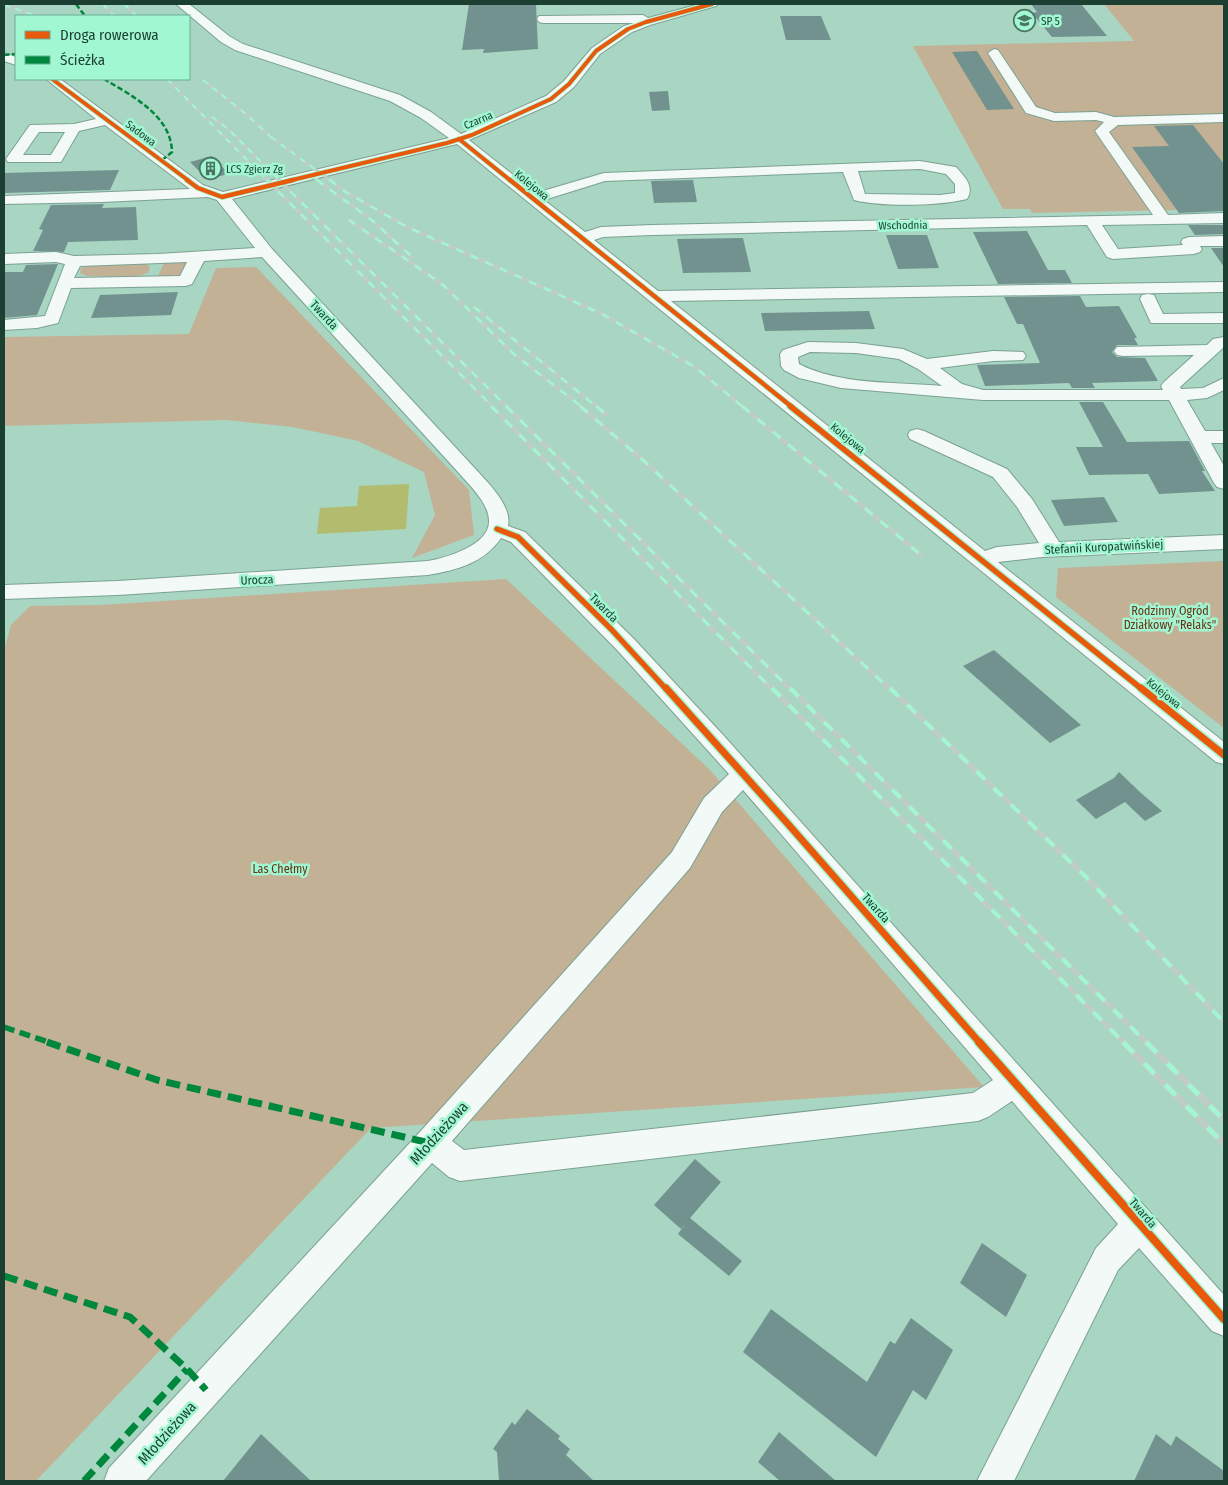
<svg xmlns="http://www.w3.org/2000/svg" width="1228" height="1485" viewBox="0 0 1228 1485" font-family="'Fira Sans Condensed',sans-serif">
	<rect width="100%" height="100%" fill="#a8d6c2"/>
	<g fill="#c3b196">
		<polygon points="1104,4 1224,4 1224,209 1032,213 1030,209 1003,209 913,46 1134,41"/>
		<polygon points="164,263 187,263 182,276 158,276"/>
		<polygon points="146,264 150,267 148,273 138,276 87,276 80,273 81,268 90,265"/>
		<polygon points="256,267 469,490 474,535 412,558 435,515 424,472 358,441 293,427 226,420 4,426 4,337 189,334 216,268"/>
		<polygon points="1224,561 1224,728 1056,597 1058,568"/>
		<polygon points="506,579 710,770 984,1087 371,1128 36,1481 4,1481 4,651 11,625 30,606 101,605"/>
	</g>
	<polygon fill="#b2bb6e" points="409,484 406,529 317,534 320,508 357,506 359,486"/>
	<g fill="#71928e">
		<polygon points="469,4 536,4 538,49 483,53 484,49 462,50"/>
		<polygon points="1031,4 1081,4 1107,36 1052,37 1032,13 1037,12"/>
		<polygon points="780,16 821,16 831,40 786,40"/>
		<polygon points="977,51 1014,109 987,110 952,52"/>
		<polygon points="668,91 670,110 652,111 649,92"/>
		<polygon points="1193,125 1224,164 1224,211 1179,213 1132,147 1169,146 1154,126"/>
		<polygon points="212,156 229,174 207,179 190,162"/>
		<polygon points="119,170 110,190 4,193 4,173"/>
		<polygon points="693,180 697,202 654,203 651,181"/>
		<polygon points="104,204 102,208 136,207 138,240 68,242 64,252 33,251 43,230 39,229 51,205"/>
		<polygon points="1188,225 1224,225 1224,234 1195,235"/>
		<polygon points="1027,231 1048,270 1065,270 1072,283 998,284 973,232"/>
		<polygon points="886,235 927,235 939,268 898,269"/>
		<polygon points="743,238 751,272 683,273 677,239"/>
		<polygon points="1211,248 1224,248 1224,267"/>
		<polygon points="58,264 37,315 4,318 4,272 23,272 26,265"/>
		<polygon points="178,292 171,315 91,318 100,295"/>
		<polygon points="1080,296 1086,307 1119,306 1137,338 1134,338 1138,345 1117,345 1112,352 1117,357 1145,358 1158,381 1092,383 1095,388 1072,388 1069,383 985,386 977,365 1040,363 1023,324 1017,324 1004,297"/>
		<polygon points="869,311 875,329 765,331 761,313"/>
		<polygon points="1079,402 1103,402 1127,442 1189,441 1205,471 1202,471 1215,491 1159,494 1148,474 1089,475 1076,447 1103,447"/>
		<polygon points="1104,497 1118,522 1064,526 1051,500"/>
		<polygon points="994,650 1081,725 1050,743 963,666"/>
		<polygon points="1119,772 1141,793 1162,811 1145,821 1125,802 1096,819 1076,800 1114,778"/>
		<polygon points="695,1159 721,1182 690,1218 742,1261 729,1276 678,1234 686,1223 681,1229 654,1205"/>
		<polygon points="982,1243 1027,1275 1006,1317 960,1283"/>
		<polygon points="771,1309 867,1382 890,1341 895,1344 911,1318 953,1350 926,1400 913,1390 876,1457 743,1352"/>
		<polygon points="527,1409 560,1436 558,1439 570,1449 566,1455 594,1481 499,1481 497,1452 493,1449 512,1422 515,1425"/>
		<polygon points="779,1432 836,1481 780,1481 758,1462"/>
		<polygon points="261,1434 311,1481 223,1481"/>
		<polygon points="1156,1434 1171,1446 1176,1436 1224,1471 1224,1481 1134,1481"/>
	</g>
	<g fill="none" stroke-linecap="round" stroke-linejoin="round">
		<defs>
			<g id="minor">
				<path d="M176 4H189L229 36 243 44 400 95 431 112 461 134 546 96 564 81 592 48 624 26 634 23H543L539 22 537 19 539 16 643 15 648 18 700 4H718L716 6 650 25 632 32 600 54 574 87 556 102 469 140 536 193 604 173 920 161 956 167C964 176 975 186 967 199 940 206 880 207 854 200L843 172 605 181 544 200 585 232 601 227 652 225 1153 215 1095 131 1104 122 1096 120 1054 121 1026 113 988 53 994 49 998 50 1036 107 1055 113 1096 112 1114 117 1224 114V122L1118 125 1109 132 1168 215 1224 213V223L1102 225 1118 249 1183 245 1181 242 1183 239 1189 237 1224 236V246H1200L1202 249 1200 252 1194 254 1113 259 1107 257 1087 225 652 235 603 237 594 240 658 291 1224 282V292L671 301 985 551 997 547 1039 543 1017 507 993 477 910 439 908 435 910 431 917 429 924 431 1007 469 1032 499 1059 542 1224 535V549L1042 557 998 562 1224 742V764L1216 762 457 144 232 199 272 249 481 475C492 487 512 508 508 526L525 532 634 639 724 736 1224 1295V1336L1212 1331 1139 1248 1118 1270 1014 1481H977L1096 1248 1118 1224 1012 1101 988 1117 978 1121 460 1181 449 1177 432 1163 146 1481H104L109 1468 419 1133 672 852 704 798 729 774 618 651 511 542 501 538C484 563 457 570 428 575L118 595 4 599V585L118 581 428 561C446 558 490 545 489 521 489 503 469 485 458 472L262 257 204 261 192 284 186 286 71 288 58 323 37 328 4 330V320L45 316 65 264 56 262 4 264V254L56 252 74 256 158 254 255 248 217 200 208 197 102 202 4 204V196L190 189 105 125 79 131 61 162H8L6 159 30 125 74 124 96 119 46 79H60L203 185 223 192 449 138 421 118 390 101 235 50 221 42ZM39 132H65L51 155H23ZM920 169 946 174 955 184V193L940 195 865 194 858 171ZM187 262 180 276 74 278 80 266ZM743 790 993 1080 973 1093 464 1150 452 1141 690 868 722 812Z"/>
				<polygon points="4,53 16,57 16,65 4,61"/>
				<polygon points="1148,294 1154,295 1163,314 1224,313 1224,323 1151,323 1140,299 1142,295"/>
				<path d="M1224 337V347L1180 387 1181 389 1203 388 1224 378V390L1207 398 1187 400 1205 431H1224V443H1211L1224 466V489L1217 487 1214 483 1169 400H983L841 388 799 378 784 370 781 366 780 354 783 350 808 342 856 343 903 349 927 359 993 351 1023 352 1026 356 1023 360 993 361 940 368 962 384 983 390H1163L1161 386 1164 382 1194 355 1123 356 1117 355 1114 351 1117 347 1207 345 1213 339ZM810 352 856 353 899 359 918 369 942 386C897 382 839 385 799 364L798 357Z"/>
			</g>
		</defs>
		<use href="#minor" stroke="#7ba192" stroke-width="2"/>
		<use href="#minor" fill="#f2f9f6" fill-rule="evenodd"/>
		<defs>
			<g id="rail-far4">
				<polyline points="103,4 114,16"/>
				<polyline points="124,4 137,16"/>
				<polyline points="4,5 37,16"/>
				<polyline points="167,79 268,181"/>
				<polyline points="203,80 246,114 275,141"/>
				<polyline points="212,117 227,128 280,181"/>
				<polyline points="271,137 331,181"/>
				<polyline points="313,177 319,181"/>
			</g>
			<g id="rail-far3">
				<polyline points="267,180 493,407"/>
				<polyline points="279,180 507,407"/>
				<polyline points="317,180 373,221 412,257"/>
				<polyline points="330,180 346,192 405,226 602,314 695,367 743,407"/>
				<polyline points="349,220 442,284 515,355 582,407"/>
				<polyline points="474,307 597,407"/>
			</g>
			<g id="rail-far2">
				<polyline points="491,406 773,690"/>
				<polyline points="506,406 791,690"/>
				<polyline points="580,406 644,461 891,690"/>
				<polyline points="596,406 606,414"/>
				<polyline points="742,406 921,555"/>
			</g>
			<g id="rail-far1">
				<polyline points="772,688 1124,1043"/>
				<polyline points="790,688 1147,1043"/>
				<polyline points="890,688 1085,876 1224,1022"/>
			</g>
			<g id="rail">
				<polyline points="1123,1042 1224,1144"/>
				<polyline points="1146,1042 1224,1120"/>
			</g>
		</defs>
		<use href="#rail-far4" stroke="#becdc6" stroke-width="3"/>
		<use href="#rail-far3" stroke="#becdc6" stroke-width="4"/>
		<use href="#rail-far2" stroke="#becdc6" stroke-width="5"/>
		<use href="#rail-far1" stroke="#becdc6" stroke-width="5.5"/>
		<use href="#rail" stroke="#becdc6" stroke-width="7"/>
		<use href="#rail-far4" stroke="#a1f7d2" stroke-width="2" stroke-dasharray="6" stroke-linecap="butt"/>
		<use href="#rail-far3" stroke="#a1f7d2" stroke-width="2.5" stroke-dasharray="8" stroke-linecap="butt"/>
		<use href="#rail-far2" stroke="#a1f7d2" stroke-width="3" stroke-dasharray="10" stroke-linecap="butt"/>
		<use href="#rail-far1" stroke="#a1f7d2" stroke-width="4" stroke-dasharray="12" stroke-linecap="butt"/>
		<use href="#rail" stroke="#a1f7d2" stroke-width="5" stroke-dasharray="15" stroke-linecap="butt"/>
		<g stroke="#00873e" stroke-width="2.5" stroke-dasharray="5.5 2.5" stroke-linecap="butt">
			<polyline points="76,4 85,16"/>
			<polyline points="4,55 16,54"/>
			<path d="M104 79C132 96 171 115 172 152L161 161"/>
		</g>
		<polyline stroke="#00873e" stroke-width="5.5" stroke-dasharray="11 5.5" stroke-linecap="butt" points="4,1027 51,1043"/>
		<g stroke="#00873e" stroke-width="7" stroke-dasharray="14 7" stroke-linecap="butt">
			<polyline points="47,1042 157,1080 430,1143"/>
			<polyline points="4,1276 130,1317 187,1369 206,1390"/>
			<polyline points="84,1481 187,1369"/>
		</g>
		<defs>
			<g id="cycleway-far4">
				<polyline points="52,79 189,181"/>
				<polyline points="459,139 511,181"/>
				<polyline points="288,181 447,143 472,135 551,99 569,84 596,51 628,29 646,22 712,4"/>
			</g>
			<g id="cycleway-far3">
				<polyline points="187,180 198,188 222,197 293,180"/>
				<polyline points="510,180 792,407"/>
			</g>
			<g id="cycleway-far2">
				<polyline points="790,406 1143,690"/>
				<polyline points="497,529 518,537 611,629 667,690"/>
			</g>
			<g id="cycleway-far1">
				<polyline points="666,688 788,824 980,1043"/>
				<polyline points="1141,688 1224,755"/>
			</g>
			<polyline id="cycleway" points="979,1042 1224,1319"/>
		</defs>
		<use href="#cycleway-far4" stroke="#a1f7d2" stroke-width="5.5"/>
		<use href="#cycleway-far3" stroke="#a1f7d2" stroke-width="6"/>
		<use href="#cycleway-far2" stroke="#a1f7d2" stroke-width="8"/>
		<use href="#cycleway-far1" stroke="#a1f7d2" stroke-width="10"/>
		<use href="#cycleway" stroke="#a1f7d2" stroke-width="11"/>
		<use href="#cycleway-far4" stroke="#e8590c" stroke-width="4"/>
		<use href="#cycleway-far3" stroke="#e8590c" stroke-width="4.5"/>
		<use href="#cycleway-far2" stroke="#e8590c" stroke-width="5.5"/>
		<use href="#cycleway-far1" stroke="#e8590c" stroke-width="7"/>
		<use href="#cycleway" stroke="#e8590c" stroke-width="8"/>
	</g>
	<defs>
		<symbol id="school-ring" viewBox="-11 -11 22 22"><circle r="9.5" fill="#a1f7d2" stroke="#4c7463" stroke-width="1.5"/><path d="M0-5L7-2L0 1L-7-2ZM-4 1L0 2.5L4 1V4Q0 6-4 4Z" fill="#4c7463"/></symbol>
		<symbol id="building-ring" viewBox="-11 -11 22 22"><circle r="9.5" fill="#a1f7d2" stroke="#4c7463" stroke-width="1.5"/><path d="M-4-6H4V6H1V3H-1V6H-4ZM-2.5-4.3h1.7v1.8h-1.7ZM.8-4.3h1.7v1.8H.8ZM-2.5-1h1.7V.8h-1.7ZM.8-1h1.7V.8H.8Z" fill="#4c7463"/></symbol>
	</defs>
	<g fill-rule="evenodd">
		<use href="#school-ring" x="1012" y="8" width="25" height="25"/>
		<use href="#building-ring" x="198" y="156" width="25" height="25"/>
	</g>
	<g text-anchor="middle" stroke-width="5" stroke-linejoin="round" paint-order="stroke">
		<g font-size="11" fill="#1b3f30" stroke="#a1f7d2" text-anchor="start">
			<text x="1041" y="25">SP 5</text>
			<text x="226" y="173">LCS Zgierz Zg</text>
		</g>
		<g font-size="11" fill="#1b3f30" stroke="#a1f7d2">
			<text transform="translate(478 120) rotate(-23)" y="4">Czarna</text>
			<text transform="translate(141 133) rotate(37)" y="4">Sadowa</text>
			<text transform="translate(532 185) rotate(39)" y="4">Kolejowa</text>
			<text transform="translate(903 225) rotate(-1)" y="4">Wschodnia</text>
			<text transform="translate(848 438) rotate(39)" y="4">Kolejowa</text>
			<text transform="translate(1164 693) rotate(39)" y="4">Kolejowa</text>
		</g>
		<g font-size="12" fill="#1b3f30" stroke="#a1f7d2">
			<text transform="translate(324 315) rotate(47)" y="4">Twarda</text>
			<text transform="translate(1104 547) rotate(-3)" y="4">Stefanii Kuropatwińskiej</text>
			<text transform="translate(257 580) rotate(-3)" y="4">Urocza</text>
			<text transform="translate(604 608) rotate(45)" y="4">Twarda</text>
			<text transform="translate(876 908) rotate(48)" y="4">Twarda</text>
			<text transform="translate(1143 1213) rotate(49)" y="4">Twarda</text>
		</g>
		<g font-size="12" fill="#693012" stroke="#a1f7d2">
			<text x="1170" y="615">Rodzinny Ogród<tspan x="1170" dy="14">Działkowy "Relaks"</tspan></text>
			<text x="280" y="873">Las Chełmy</text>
		</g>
		<g font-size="15" fill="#1b3f30" stroke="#a1f7d2">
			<text transform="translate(439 1133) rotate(-48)" y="5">Młodzieżowa</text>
			<text transform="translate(167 1433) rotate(-48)" y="5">Młodzieżowa</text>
		</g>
	</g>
	<rect width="1228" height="1485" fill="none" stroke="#1b3f30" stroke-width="10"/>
	<rect x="15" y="15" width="175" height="65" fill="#a1f7d2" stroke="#6bad91"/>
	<rect x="25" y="31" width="25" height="8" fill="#e8590c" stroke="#6bad91"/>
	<text x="60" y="40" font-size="15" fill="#1b3f30">Droga rowerowa</text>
	<rect x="25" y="56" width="25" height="8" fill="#00873e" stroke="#6bad91"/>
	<text x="60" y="65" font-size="15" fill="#1b3f30">Ścieżka</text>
</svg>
